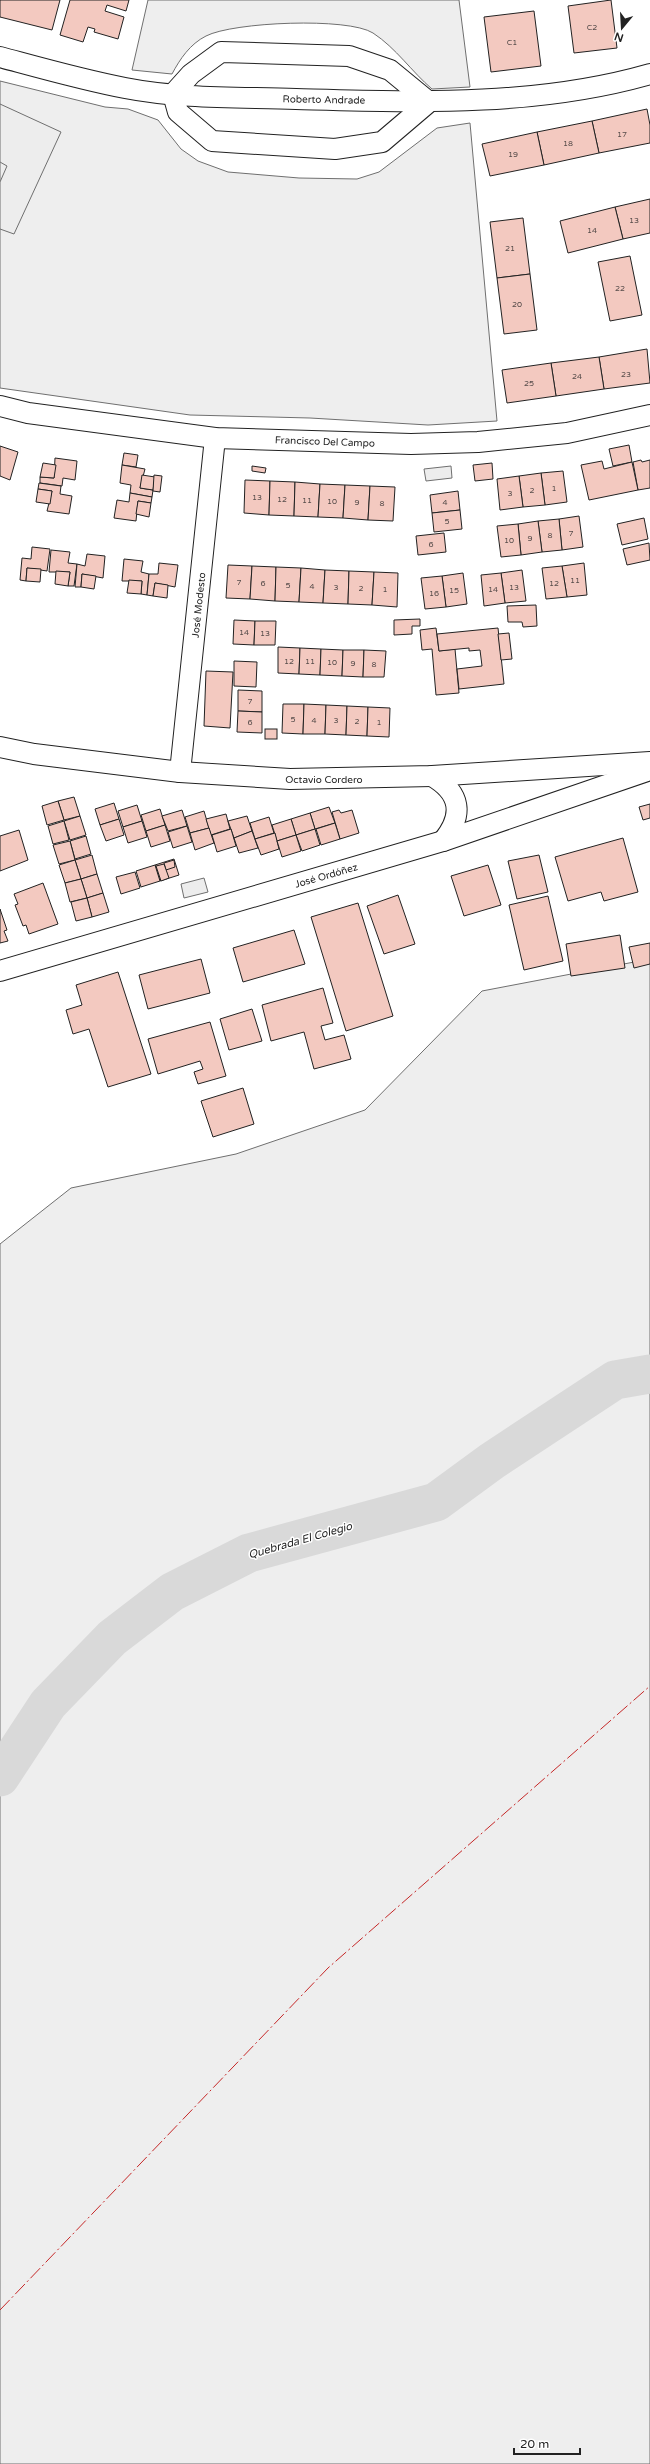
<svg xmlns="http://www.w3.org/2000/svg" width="650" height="2464" viewBox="0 0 650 2464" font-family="'Varela Round',sans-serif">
	<rect width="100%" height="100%" fill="#fff"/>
	<g fill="#eee" stroke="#6f6f6f">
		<path d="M148 0H459L470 87 432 89C412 72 396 48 373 33 348 17 233 22 206 36 190 44 180 59 172 74L132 70Z"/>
		<polygon points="0,81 105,107 128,109 158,120 181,149 198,161 228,172 299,178 357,179 379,172 437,128 470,123 497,421 428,425 310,418 190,415 0,388"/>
		<polygon points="650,959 650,2464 0,2464 0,1244 71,1188 236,1154 365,1110 482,991"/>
	</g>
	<g fill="#ededed" stroke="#6f6f6f">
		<polygon points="0,104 61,132 14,234 0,229 0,182 7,166 0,162"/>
		<polygon points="451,466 452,478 426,481 424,469"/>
		<polygon points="204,878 208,892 184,898 181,884"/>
	</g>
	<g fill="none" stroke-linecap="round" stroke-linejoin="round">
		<polyline stroke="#d9d9d9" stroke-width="39" points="0,1777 48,1704 112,1638 172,1592 249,1553 436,1502 492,1461 615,1380 650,1374"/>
	</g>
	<g fill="#f3c9c0" stroke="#222">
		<polygon points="0,0 60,0 52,30 0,17"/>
		<polygon points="70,0 129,0 126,11 107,5 105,11 124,17 118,39 94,32 95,29 88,27 83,42 60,35"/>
		<polygon points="611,0 617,48 574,53 568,6"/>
		<polygon points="534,11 541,66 491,72 484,17"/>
		<polygon points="647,109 650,125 650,143 599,153 592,121"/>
		<polygon points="592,121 599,153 544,165 537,132"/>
		<polygon points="537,132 544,165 490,176 482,144"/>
		<polygon points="650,199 650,233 623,239 615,207"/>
		<polygon points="615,207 623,239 568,253 560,221"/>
		<polygon points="523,218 530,274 497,278 490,222"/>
		<polygon points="630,256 642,315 610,321 598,262"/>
		<polygon points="530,274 537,330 504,334 497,278"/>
		<polygon points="647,349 650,383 604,389 599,357"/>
		<polygon points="599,357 604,389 556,396 551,363"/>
		<polygon points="551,363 556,396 507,403 502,370"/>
		<polygon points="629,445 632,462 613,466 609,449"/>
		<polygon points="0,446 18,452 10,480 0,476"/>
		<polygon points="124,453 138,455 136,467 122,465"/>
		<polygon points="55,458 77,461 75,480 63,478 62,486 40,483 40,477 54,478"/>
		<polygon points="641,460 642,462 650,460 650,488 638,490 633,462"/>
		<polygon points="602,461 604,469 632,462 638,490 589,500 581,465"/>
		<polygon points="43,463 56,465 54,478 40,477"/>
		<polygon points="492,463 493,479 475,481 473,465"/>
		<polygon points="122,465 145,469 140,488 153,490 152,497 130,493 131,485 120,483"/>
		<polygon points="252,466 266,468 265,473 252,471"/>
		<polygon points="563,471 567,502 545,505 541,473"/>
		<polygon points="541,473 545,505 523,507 519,476"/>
		<polygon points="142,475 155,477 153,490 140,488"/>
		<polygon points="154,475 162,476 160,492 153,491"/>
		<polygon points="519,476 523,507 500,510 497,479"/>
		<polygon points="245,480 270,481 269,515 244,513"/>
		<polygon points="270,481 295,482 294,516 269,515"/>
		<polygon points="295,482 320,484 318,517 294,516"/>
		<polygon points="39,483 61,486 60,494 72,496 69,514 47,511 52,491 38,489"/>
		<polygon points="320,484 345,485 343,518 318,517"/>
		<polygon points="345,485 370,486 368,520 343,518"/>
		<polygon points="370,486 395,487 393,521 368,520"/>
		<polygon points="38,489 52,491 50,504 36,502"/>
		<polygon points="458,491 460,510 432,513 430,495"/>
		<polygon points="130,493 152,497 151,503 138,501 136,521 114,518 117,500 129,502"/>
		<polygon points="138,501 151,503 149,517 136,514"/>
		<polygon points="460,510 462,529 434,532 432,513"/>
		<polygon points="579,516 583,547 562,550 559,519"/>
		<polygon points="644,518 648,539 622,545 617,524"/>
		<polygon points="559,519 562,550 542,552 538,521"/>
		<polygon points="538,521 542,552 521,555 518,524"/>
		<polygon points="518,524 521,555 501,557 497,526"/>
		<polygon points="444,533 446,552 418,555 416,536"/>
		<polygon points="649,543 650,560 627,565 623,549"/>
		<polygon points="32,547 50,549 47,571 27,568 26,581 20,580 22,558 31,559"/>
		<polygon points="51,550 70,552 68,563 77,564 74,586 68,586 70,572 49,572"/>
		<polygon points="87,554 105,556 103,578 82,574 81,587 75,587 77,564 85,566"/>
		<polygon points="124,559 143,561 141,572 149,574 147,595 141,594 142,581 122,581"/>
		<polygon points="159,563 178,565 175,587 155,583 153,596 147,595 149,574 158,574"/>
		<polygon points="584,563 587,595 567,597 562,566"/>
		<polygon points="228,565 252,566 250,599 226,598"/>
		<polygon points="252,566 276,567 275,601 250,599"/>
		<polygon points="562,566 567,597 546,599 542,568"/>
		<polygon points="276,567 301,568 299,602 275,601"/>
		<polygon points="27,568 41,569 40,582 26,581"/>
		<polygon points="301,568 325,570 323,603 299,602"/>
		<polygon points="325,570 349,571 348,604 323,603"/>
		<polygon points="522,570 526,601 505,603 501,573"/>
		<polygon points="56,571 70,572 68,586 55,584"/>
		<polygon points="349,571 374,572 372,605 348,604"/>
		<polygon points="374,572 398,573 397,607 372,605"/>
		<polygon points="463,573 467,604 446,607 442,576"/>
		<polygon points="501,573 505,603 484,606 481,575"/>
		<polygon points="82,574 96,576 94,589 81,587"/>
		<polygon points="442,576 446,607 425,609 421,578"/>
		<polygon points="129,580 142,581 141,594 127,593"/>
		<polygon points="155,583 168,585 167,598 153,596"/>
		<polygon points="536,605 537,626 523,627 522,622 508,622 507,606"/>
		<polygon points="420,619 420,626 412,626 412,634 394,635 394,620"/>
		<polygon points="234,620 255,621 254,645 233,644"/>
		<polygon points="255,621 276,621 275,645 254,645"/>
		<polygon points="436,628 439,651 455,649 459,693 436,695 432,649 422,650 420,630"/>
		<polygon points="498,628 504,684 459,689 457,669 482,666 480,650 469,651 469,648 439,651 437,634"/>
		<polygon points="509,633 512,659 501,660 498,634"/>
		<polygon points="278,647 300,648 299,674 278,673"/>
		<polygon points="300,648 321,649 320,675 299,674"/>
		<polygon points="321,649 343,650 342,676 320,675"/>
		<polygon points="343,650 364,650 363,677 342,676"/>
		<polygon points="364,650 386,651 384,677 363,677"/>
		<polygon points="234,661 257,662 256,687 234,686"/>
		<polygon points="206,671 233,672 230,728 204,726"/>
		<polygon points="238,690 262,691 262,712 238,711"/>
		<polygon points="283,704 304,704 303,734 282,733"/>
		<polygon points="304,704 326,705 325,734 303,734"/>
		<polygon points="326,705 347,706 346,735 325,734"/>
		<polygon points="347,706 368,707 367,736 346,735"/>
		<polygon points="368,707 390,708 389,737 367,736"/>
		<polygon points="238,711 262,712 262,733 237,732"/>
		<rect x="265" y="729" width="12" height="10"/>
		<polygon points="74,797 80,816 64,820 58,801"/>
		<polygon points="58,801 64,820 47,825 42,806"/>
		<polygon points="114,803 119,819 100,825 95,809"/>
		<polygon points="650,804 650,818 643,820 639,807"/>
		<polygon points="137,805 142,821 123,827 118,811"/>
		<polygon points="329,807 335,823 315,829 310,813"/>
		<polygon points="160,809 165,825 146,831 141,815"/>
		<polygon points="182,810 187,826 168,831 162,816"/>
		<polygon points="339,810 341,813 352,810 359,833 340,839 332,812"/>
		<polygon points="204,811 209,828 190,833 185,817"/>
		<polygon points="310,813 315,829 296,835 291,819"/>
		<polygon points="226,814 230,829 211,835 206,819"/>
		<polygon points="80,816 86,835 70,840 64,821"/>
		<polygon points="247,816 252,831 234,838 228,821"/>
		<polygon points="269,817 274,833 255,839 250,823"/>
		<polygon points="119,819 124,835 106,841 100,825"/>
		<polygon points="291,819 296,835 277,841 272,825"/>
		<polygon points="64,821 69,840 53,844 48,826"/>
		<polygon points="142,821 147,837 128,843 123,827"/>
		<polygon points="335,823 340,839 321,845 316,829"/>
		<polygon points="165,825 170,841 151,847 146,831"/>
		<polygon points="187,826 192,842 173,848 168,832"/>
		<polygon points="209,828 214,843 195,850 190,833"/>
		<polygon points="231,829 236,846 217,852 212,835"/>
		<polygon points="315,829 320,845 302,851 296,835"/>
		<polygon points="19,830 28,860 0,871 0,836"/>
		<polygon points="252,831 258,848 239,853 234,838"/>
		<polygon points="275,833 279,849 261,855 255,839"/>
		<polygon points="296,835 301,851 282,857 277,841"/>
		<polygon points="86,836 91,854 75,859 70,841"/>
		<polygon points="623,838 638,892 604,901 601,892 568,901 555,857"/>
		<polygon points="70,841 75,860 59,864 53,845"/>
		<polygon points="92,855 97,874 81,879 75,860"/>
		<polygon points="539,855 548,892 517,899 508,861"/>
		<polygon points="174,859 179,875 160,881 155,865"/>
		<polygon points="75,860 81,879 65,883 59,865"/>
		<polygon points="174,860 175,867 166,870 164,863"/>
		<polygon points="164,864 169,878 161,881 156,866"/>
		<polygon points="155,865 160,881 141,887 136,871"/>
		<polygon points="488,865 501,905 464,916 451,876"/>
		<polygon points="135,872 140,888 121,894 116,877"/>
		<polygon points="97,874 103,893 87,898 81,879"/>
		<polygon points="81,879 87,898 70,902 65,883"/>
		<polygon points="43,883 58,924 29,934 26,925 23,926 15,905 18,904 14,894"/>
		<polygon points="103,893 109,912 92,917 87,898"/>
		<polygon points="398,895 415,944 384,954 367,906"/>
		<polygon points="548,896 563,961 524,970 509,905"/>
		<polygon points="87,898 92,917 76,921 71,902"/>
		<polygon points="358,903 393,1016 346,1031 311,917"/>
		<polygon points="0,909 7,930 4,931 8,941 0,943"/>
		<polygon points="294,930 305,964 243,982 233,948"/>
		<polygon points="620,935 625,968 571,976 566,944"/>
		<polygon points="650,943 650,964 634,968 629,947"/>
		<polygon points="201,959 210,993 148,1009 139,975"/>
		<polygon points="118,972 151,1074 108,1087 89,1029 73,1034 66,1010 82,1005 76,985"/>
		<polygon points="323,988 333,1023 321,1026 325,1040 344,1035 351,1059 314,1069 304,1032 271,1041 262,1005"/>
		<polygon points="252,1009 262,1041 229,1050 220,1019"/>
		<polygon points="210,1022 226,1076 198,1084 194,1072 203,1069 200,1061 158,1074 148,1039"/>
		<polygon points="243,1088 254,1124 213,1137 201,1101"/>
	</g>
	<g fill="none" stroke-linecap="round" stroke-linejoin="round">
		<defs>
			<g id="street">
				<polygon points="221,52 349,56 390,70 429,102 382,142 335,149 212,141 178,112 173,94 191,74"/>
				<path d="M0 57C41 68 83 80 125 88 181 99 240 97 296 99 414 102 535 107 650 74"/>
				<polyline points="0,406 28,413 215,438 411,444 478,442 567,433 650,415"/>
				<polyline points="0,747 34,754 180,772 290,779 432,776 650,762"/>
				<polyline points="180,772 215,438"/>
				<path d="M432 776C461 793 464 815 443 841"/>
				<polyline points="0,971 443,841 650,770"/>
			</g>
		</defs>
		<use href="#street" stroke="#222" stroke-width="22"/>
		<use href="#street" stroke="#fff" stroke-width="20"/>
		<polyline stroke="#c62828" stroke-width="1" stroke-dasharray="14 3 2 3" stroke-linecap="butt" points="0,2310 328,1968 650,1686"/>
	</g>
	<g text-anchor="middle" stroke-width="3" stroke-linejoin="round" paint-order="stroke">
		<g font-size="8" fill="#564c4a">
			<text x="592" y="30">C2</text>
			<text x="512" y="45">C1</text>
			<text x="622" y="137">17</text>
			<text x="568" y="146">18</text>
			<text x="513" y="157">19</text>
			<text x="634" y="223">13</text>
			<text x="592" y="233">14</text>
			<text x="510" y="251">21</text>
			<text x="620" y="291">22</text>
			<text x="517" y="307">20</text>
			<text x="626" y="377">23</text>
			<text x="577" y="379">24</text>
			<text x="529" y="386">25</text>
			<text x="554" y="491">1</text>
			<text x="532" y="493">2</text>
			<text x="510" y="496">3</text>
			<text x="257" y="500">13</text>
			<text x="282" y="502">12</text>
			<text x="307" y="503">11</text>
			<text x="332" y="504">10</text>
			<text x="357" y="505">9</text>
			<text x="445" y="505">4</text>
			<text x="382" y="506">8</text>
			<text x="447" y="524">5</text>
			<text x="571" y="536">7</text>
			<text x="550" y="538">8</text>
			<text x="530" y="541">9</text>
			<text x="509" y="543">10</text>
			<text x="431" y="547">6</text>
			<text x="575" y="583">11</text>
			<text x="239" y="585">7</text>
			<text x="263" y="586">6</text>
			<text x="554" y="586">12</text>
			<text x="288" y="588">5</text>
			<text x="312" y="589">4</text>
			<text x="336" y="590">3</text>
			<text x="514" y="590">13</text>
			<text x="361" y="591">2</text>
			<text x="385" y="592">1</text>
			<text x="493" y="592">14</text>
			<text x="454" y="593">15</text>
			<text x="434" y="596">16</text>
			<text x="244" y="635">14</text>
			<text x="265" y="636">13</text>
			<text x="289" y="664">12</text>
			<text x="310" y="664">11</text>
			<text x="332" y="665">10</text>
			<text x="353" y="666">9</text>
			<text x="374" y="667">8</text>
			<text x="250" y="704">7</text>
			<text x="293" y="722">5</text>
			<text x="314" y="723">4</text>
			<text x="336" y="723">3</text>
			<text x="357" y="724">2</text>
			<text x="250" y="725">6</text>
			<text x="379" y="725">1</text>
		</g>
		<g font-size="10" fill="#222" stroke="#fff">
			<text transform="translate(324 99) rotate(1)" y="4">Roberto Andrade</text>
			<text transform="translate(325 441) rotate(2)" y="4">Francisco Del Campo</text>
			<text transform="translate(198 605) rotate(-84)" y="4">José Modesto</text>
			<text x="324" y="783">Octavio Cordero</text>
			<text transform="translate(326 875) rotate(-16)" y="4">José Ordóñez</text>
		</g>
		<g font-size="11" font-style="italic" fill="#222" stroke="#fff">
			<text transform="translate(300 1540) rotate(-16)" y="4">Quebrada El Colegio</text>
		</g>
	</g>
	<g transform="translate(622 28) rotate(198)" stroke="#ffffff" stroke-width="3" paint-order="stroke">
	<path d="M0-3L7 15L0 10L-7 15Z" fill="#222222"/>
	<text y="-6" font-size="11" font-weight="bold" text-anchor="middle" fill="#222222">N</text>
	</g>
	<path d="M514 2448v6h66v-6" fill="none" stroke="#222222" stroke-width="2"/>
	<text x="520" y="2448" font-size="12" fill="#222222" stroke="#ffffff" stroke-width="3" paint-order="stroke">20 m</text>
</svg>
